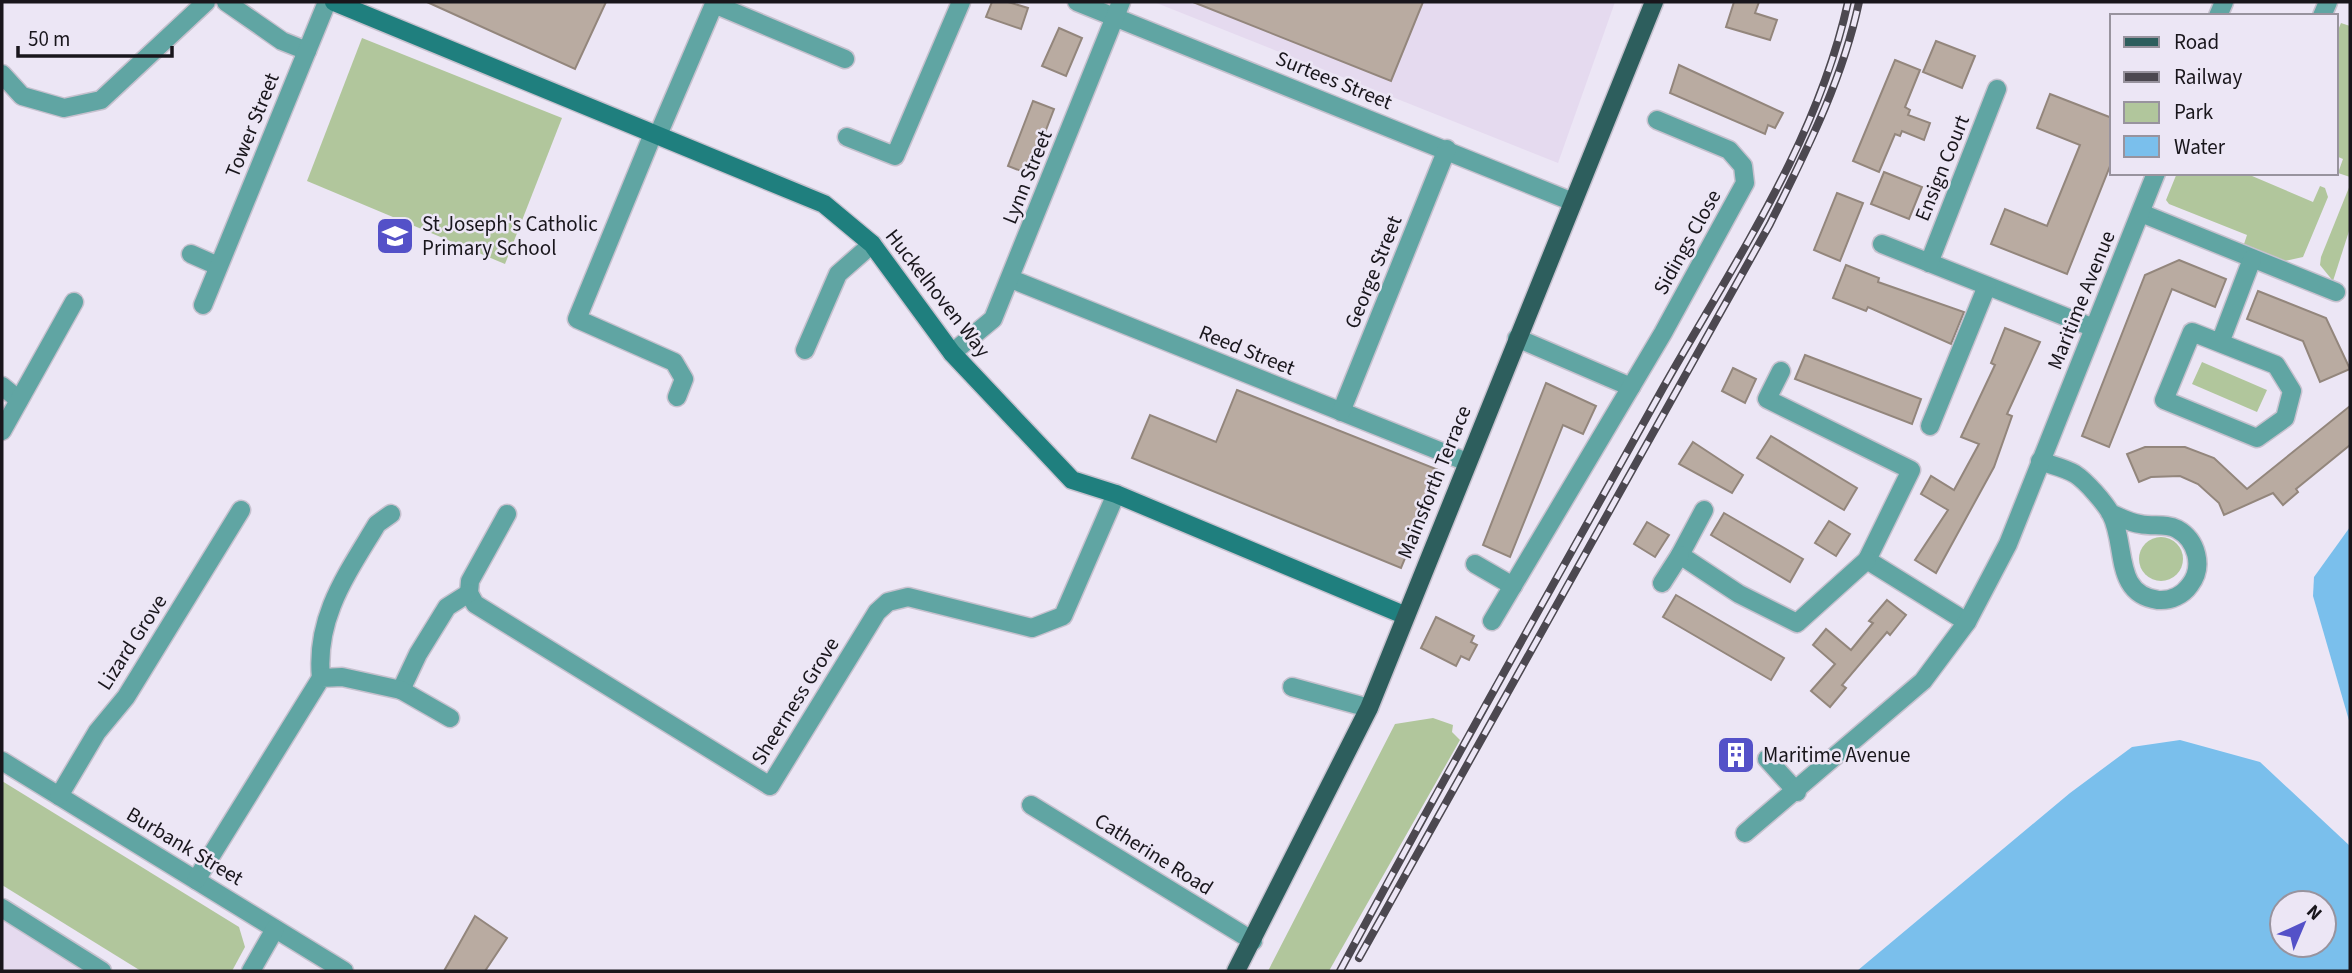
<svg xmlns="http://www.w3.org/2000/svg" width="2352" height="973" viewBox="0 0 2352 973" font-family="'Source Sans 3',sans-serif">
	<rect width="100%" height="100%" fill="#ece6f5"/>
	<g fill="#e5daef">
		<polygon points="1154,2 1615,2 1558,163"/>
		<polygon points="2,915 90,971 2,971"/>
	</g>
	<g fill="#b1c69c">
		<polygon points="2341,23 2350,26 2350,177 2338,173 2343,159 2336,156 2336,35"/>
		<polygon points="362,38 562,118 505,264 307,181"/>
		<polygon points="2177,173 2245,173 2313,202 2320,186 2325,188 2328,197 2303,257 2285,261 2244,244 2247,235 2169,204 2166,200"/>
		<polygon points="2350,185 2350,228 2333,281 2320,265 2321,257"/>
		<polygon points="2202,362 2267,390 2257,412 2192,384"/>
		<circle cx="2161" cy="559" r="22"/>
		<polygon points="1433,718 1453,725 1452,732 1460,740 1329,971 1268,971 1395,724"/>
		<polygon points="2,781 239,927 245,947 232,971 141,971 2,885"/>
	</g>
	<g fill="#7abfec" fill-rule="evenodd">
		<polygon points="2350,527 2350,724 2313,596 2314,577"/>
		<path d="M2180 740 2260 762 2350 846V971H1857L2070 793 2132 747ZM2282 903H2324V945H2282Z"/>
	</g>
	<g fill="#b9aba1" stroke="#93867c" stroke-width="2">
		<polygon points="427,2 606,2 575,69"/>
		<polygon points="992,2 1008,2 1028,8 1021,29 986,17"/>
		<polygon points="1193,2 1423,2 1391,81"/>
		<polygon points="1734,2 1759,2 1755,13 1777,20 1770,40 1726,27"/>
		<polygon points="1059,28 1082,38 1066,76 1042,66"/>
		<polygon points="1936,41 1975,56 1962,88 1923,72"/>
		<polygon points="1895,60 1920,70 1905,107 1910,110 1908,115 1930,123 1924,140 1902,131 1900,136 1895,134 1879,172 1853,161"/>
		<polygon points="1679,65 1783,113 1775,128 1768,125 1765,134 1670,93"/>
		<polygon points="2050,94 2112,118 2112,161 2067,274 1991,244 2005,209 2047,226 2080,145 2037,128"/>
		<polygon points="1033,101 1054,109 1029,174 1008,166"/>
		<polygon points="1884,172 1922,187 1909,219 1871,204"/>
		<polygon points="1837,193 1863,203 1840,261 1814,250"/>
		<polygon points="2179,260 2226,279 2215,307 2172,289 2109,447 2082,436 2145,275"/>
		<polygon points="1846,265 1879,278 1878,282 1964,312 1951,344 1868,307 1866,311 1833,298"/>
		<polygon points="2258,291 2326,318 2350,369 2320,382 2303,341 2247,319"/>
		<polygon points="2005,328 2040,342 2007,414 2012,416 1994,467 1936,573 1915,560 1948,510 1921,494 1931,476 1954,490 1979,444 1961,437 1995,365 1991,363"/>
		<polygon points="1805,355 1921,399 1912,424 1795,379"/>
		<polygon points="1733,368 1756,379 1745,403 1722,391"/>
		<polygon points="1546,383 1596,406 1583,434 1563,425 1510,557 1483,545"/>
		<polygon points="1237,390 1441,471 1401,568 1132,458 1150,415 1216,442"/>
		<polygon points="2350,406 2350,445 2296,489 2298,492 2283,505 2273,493 2224,515 2219,503 2198,484 2180,476 2151,477 2139,482 2127,454 2145,447 2185,447 2214,458 2247,489"/>
		<polygon points="1771,436 1857,488 1844,510 1757,458"/>
		<polygon points="1693,442 1743,475 1732,493 1679,464"/>
		<polygon points="1724,513 1803,559 1790,582 1711,535"/>
		<polygon points="1829,521 1850,534 1836,556 1815,543"/>
		<polygon points="1647,522 1669,535 1655,557 1634,544"/>
		<polygon points="1676,595 1784,658 1771,680 1663,617"/>
		<polygon points="1887,600 1906,615 1890,635 1887,632 1842,685 1846,688 1830,707 1811,691 1835,664 1813,645 1826,629 1851,650 1873,623 1869,621"/>
		<polygon points="1436,617 1474,636 1471,642 1477,645 1469,660 1461,656 1456,666 1421,648"/>
		<polygon points="475,916 507,938 485,971 444,971"/>
	</g>
	<g fill="none" stroke-linecap="round" stroke-linejoin="round">
		<defs>
			<g id="street">
				<polyline points="226,2 282,41 307,51"/>
				<polyline points="1077,2 1573,202"/>
				<polyline points="714,4 845,59"/>
				<polyline points="2218,16 2224,2"/>
				<polyline points="2322,16 2328,2"/>
				<polyline points="2,74 22,96 64,108 101,100 206,2"/>
				<polyline points="653,134 577,319 674,362 684,379 677,397"/>
				<polyline points="658,135 715,2"/>
				<polyline points="847,137 895,156 961,2"/>
				<polyline points="2141,213 2336,292"/>
				<polyline points="1882,244 2094,328"/>
				<polyline points="191,254 218,266"/>
				<polyline points="1929,263 1997,89"/>
				<polyline points="1011,279 1467,462"/>
				<polyline points="203,305 327,2"/>
				<polyline points="1517,338 1631,387"/>
				<polyline points="2220,343 2192,332 2164,400 2257,438 2285,418 2292,391 2276,365 2220,343 2252,259"/>
				<polyline points="805,350 838,274 872,244"/>
				<polyline points="952,353 993,319 1121,2"/>
				<polyline points="1781,371 1767,399 1911,470 1867,560 1967,622"/>
				<polyline points="2,386 19,400"/>
				<polyline points="1341,412 1447,149"/>
				<polyline points="1930,426 1987,286"/>
				<polyline points="2,431 74,302"/>
				<path d="M2040 461C2051 465 2065 468 2075 474 2086 481 2105 503 2111 514 2127 545 2113 594 2158 600 2171 601 2183 595 2190 585 2204 567 2197 540 2177 529 2166 523 2153 527 2140 524 2130 523 2120 517 2110 513"/>
				<polyline points="1704,510 1680,555 1739,594 1797,623 1867,560"/>
				<polyline points="507,514 470,581 469,593 475,604 770,786 877,612 888,602 908,597 1032,628 1063,616 1116,494"/>
				<polyline points="1475,564 1513,586"/>
				<polyline points="1662,583 1680,555"/>
				<polyline points="1492,621 1663,333 1745,183 1743,166 1729,150 1657,120"/>
				<path d="M321 678C315 617 347 574 377 524L391 514"/>
				<polyline points="1292,687 1369,708"/>
				<polyline points="401,690 418,654 447,607 469,593"/>
				<polyline points="1767,759 1797,792"/>
				<polyline points="2,761 344,971"/>
				<polyline points="59,796 97,732 126,697 241,510"/>
				<polyline points="1031,805 1253,941"/>
				<polyline points="1745,833 1923,681 1967,622 2008,544 2156,173"/>
				<polyline points="196,880 321,678 342,677 401,690 450,718"/>
				<polyline points="2,908 102,971"/>
				<polyline points="251,971 275,929"/>
			</g>
			<polyline id="secondary" points="334,2 824,204 872,244 952,353 1072,480 1116,494 1404,615"/>
			<polyline id="primary" points="1236,971 1369,708 1654,2"/>
		</defs>
		<use href="#street" stroke="#c6c1ce" stroke-width="21"/>
		<use href="#secondary" stroke="#c6c1ce" stroke-width="21"/>
		<use href="#primary" stroke="#c6c1ce" stroke-width="21"/>
		<use href="#street" stroke="#60a5a3" stroke-width="18"/>
		<use href="#secondary" stroke="#1f7f7e" stroke-width="18"/>
		<use href="#primary" stroke="#2d5e5d" stroke-width="18"/>
		<defs>
			<g id="rail">
				<path d="M1359 958 1770 224C1806 151 1842 82 1859 2"/>
				<path d="M1340 971C1445 775 1555 582 1663 388 1733 264 1817 143 1848 2"/>
			</g>
		</defs>
		<use href="#rail" stroke="#4c4850" stroke-width="8"/>
		<use href="#rail" stroke="#ece6f5" stroke-width="5" stroke-dasharray="16" stroke-linecap="butt"/>
	</g>
	<defs>
		<symbol id="school-square" viewBox="-11 -11 22 22"><rect x="-9" y="-9" width="18" height="18" rx="4" fill="#5451c8" stroke="#ece6f5"/><path d="M0-5L7-2L0 1L-7-2ZM-4 1L0 2.5L4 1V4Q0 6-4 4Z" fill="#fff"/></symbol>
		<symbol id="building-square" viewBox="-11 -11 22 22"><rect x="-9" y="-9" width="18" height="18" rx="4" fill="#5451c8" stroke="#ece6f5"/><path d="M-4-6H4V6H1V3H-1V6H-4ZM-2.5-4.3h1.7v1.8h-1.7ZM.8-4.3h1.7v1.8H.8ZM-2.5-1h1.7V.8h-1.7ZM.8-1h1.7V.8H.8Z" fill="#fff"/></symbol>
	</defs>
	<g fill-rule="evenodd">
		<use href="#school-square" x="373" y="214" width="44" height="44"/>
		<use href="#building-square" x="1714" y="733" width="44" height="44"/>
	</g>
	<g text-anchor="middle" stroke-width="5" stroke-linejoin="round" paint-order="stroke">
		<g font-size="21" fill="#19161c" stroke="#ece6f5">
			<text transform="translate(1334 80) rotate(22)" y="7">Surtees Street</text>
			<text transform="translate(252 125) rotate(-68)" y="7">Tower Street</text>
			<text transform="translate(1942 168) rotate(-68)" y="7">Ensign Court</text>
			<text transform="translate(1027 177) rotate(-68)" y="7">Lynn Street</text>
			<text transform="translate(1687 242) rotate(-61)" y="7">Sidings Close</text>
			<text transform="translate(1373 272) rotate(-68)" y="7">George Street</text>
			<text transform="translate(938 293) rotate(52)" y="7">Huckelhoven Way</text>
			<text transform="translate(2081 300) rotate(-68)" y="7">Maritime Avenue</text>
			<text transform="translate(1247 350) rotate(22)" y="7">Reed Street</text>
			<text transform="translate(1434 482) rotate(-68)" y="7">Mainsforth Terrace</text>
			<text transform="translate(132 642) rotate(-57)" y="7">Lizard Grove</text>
			<text transform="translate(795 701) rotate(-58)" y="7">Sheerness Grove</text>
			<text transform="translate(185 846) rotate(31)" y="7">Burbank Street</text>
			<text transform="translate(1154 854) rotate(32)" y="7">Catherine Road</text>
		</g>
		<g font-size="21" fill="#19161c" stroke="#ece6f5" text-anchor="start">
			<text x="422" y="231">St Joseph's Catholic<tspan x="422" dy="24">Primary School</tspan></text>
			<text x="1763" y="762">Maritime Avenue</text>
		</g>
	</g>
	<rect width="2352" height="973" fill="none" stroke="#19161c" stroke-width="7"/>
	<rect x="2110" y="14" width="228" height="161" fill="#ece6f5" stroke="#98939e" stroke-width="2"/>
	<rect x="2124" y="37" width="35" height="10" fill="#2d5e5d" stroke="#98939e" stroke-width="2"/>
	<text x="2174" y="49" font-size="21" fill="#19161c">Road</text>
	<rect x="2124" y="72" width="35" height="10" fill="#4c4850" stroke="#98939e" stroke-width="2"/>
	<text x="2174" y="84" font-size="21" fill="#19161c">Railway</text>
	<rect x="2124" y="102" width="35" height="21" fill="#b1c69c" stroke="#98939e" stroke-width="2"/>
	<text x="2174" y="119" font-size="21" fill="#19161c">Park</text>
	<rect x="2124" y="136" width="35" height="21" fill="#7abfec" stroke="#98939e" stroke-width="2"/>
	<text x="2174" y="154" font-size="21" fill="#19161c">Water</text>
	<g transform="translate(2303 924) rotate(44)"><circle r="33" fill="#ece6f5" stroke="#98939e" stroke-width="2"/>
	<path d="M0-5L12 26L0 18L-12 26Z" fill="#5451c8"/>
	<text y="-10" font-size="19" font-weight="bold" text-anchor="middle" fill="#19161c">N</text>
	</g>
	<path d="M18 46v10h154v-10" fill="none" stroke="#19161c" stroke-width="3.5"/>
	<text x="28" y="46" font-size="21" fill="#19161c" stroke="#ece6f5" stroke-width="5" paint-order="stroke">50 m</text>
</svg>
